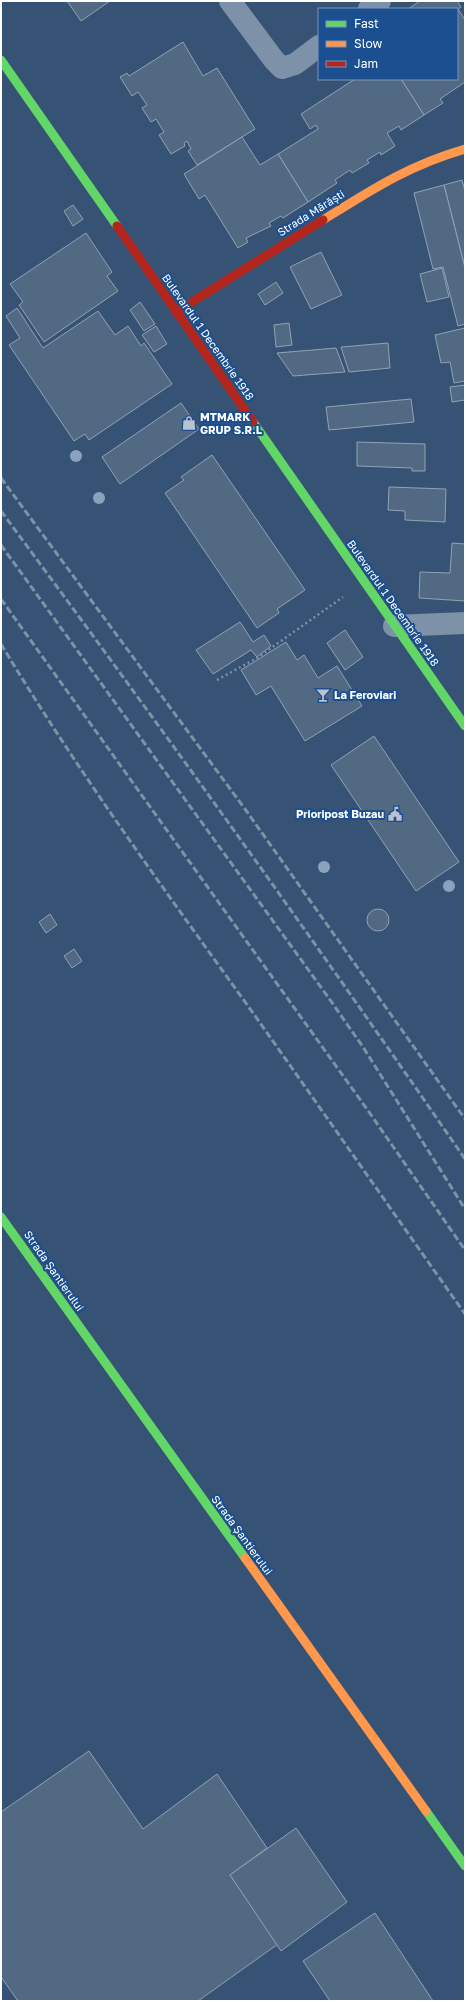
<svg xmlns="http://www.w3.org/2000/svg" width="466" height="2002" viewBox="0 0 466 2002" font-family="'Golos Text',sans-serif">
	<rect width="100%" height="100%" fill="#365274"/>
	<g fill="#526984" stroke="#92a2b6">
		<polygon points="67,1 110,1 81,21"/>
		<polygon points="420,1 457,1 461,7 458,9 465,20 465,82 440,99 443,103 424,115 401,79 457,79 457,9 408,9"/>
		<polygon points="183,42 203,76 217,68 255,129 197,165 188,151 191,149 187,141 184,143 185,146 171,154 159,135 164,132 156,119 151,122 142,108 147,105 138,92 132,96 120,77 127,73 129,76"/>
		<polygon points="355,79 401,79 424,115 401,130 399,126 387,133 395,146 381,155 380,152 367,160 369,163 352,173 350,170 335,180 337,183 308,202 278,154 318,129 316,125 310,129 301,114"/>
		<polygon points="242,137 260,165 278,154 308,202 283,218 281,216 269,223 271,226 246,238 248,242 238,248 205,195 199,199 184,174"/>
		<polygon points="462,180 465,191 465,268 444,185"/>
		<polygon points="444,185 465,268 465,324 458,326 443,267 433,269 414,193"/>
		<polygon points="73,205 83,219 73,226 64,211"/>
		<polygon points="86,233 112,272 107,276 118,291 44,342 19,305 23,302 10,284"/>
		<polygon points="321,252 342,295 311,309 290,267"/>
		<polygon points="442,268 449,297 427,302 420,274"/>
		<polygon points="276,282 283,293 265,305 258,294"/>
		<polygon points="140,302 155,324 144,331 130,310"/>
		<polygon points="17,308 43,348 98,311 115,335 128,326 141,346 144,343 172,384 89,440 85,434 74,441 9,345 20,338 6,316"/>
		<polygon points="289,323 292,345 276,347 274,325"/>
		<polygon points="156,326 167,344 154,352 142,335"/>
		<polygon points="465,328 465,381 454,383 450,362 441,363 435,335"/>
		<polygon points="388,343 390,368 349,372 341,347"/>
		<polygon points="336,348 345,372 293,376 277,353"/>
		<polygon points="465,385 465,400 452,402 450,387"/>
		<polygon points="411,399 414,422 329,430 326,407"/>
		<polygon points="181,403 199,429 120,484 102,457"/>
		<polygon points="357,442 425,444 425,471 412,471 412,468 357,466"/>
		<polygon points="212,455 305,590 277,609 279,613 257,628 165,493 184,480 181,477"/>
		<polygon points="389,487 446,489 445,522 405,520 405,511 388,510"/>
		<polygon points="452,543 465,544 465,601 419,598 420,572 450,573"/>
		<polygon points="240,622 253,642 264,635 271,646 257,657 251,650 213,674 196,650"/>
		<polygon points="345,630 363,657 345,670 327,643"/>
		<polygon points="286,642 297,660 304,655 318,678 337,666 362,706 305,741 271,686 256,695 241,670"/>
		<polygon points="374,736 459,862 416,891 331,765"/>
		<circle cx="378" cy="920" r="11"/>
		<polygon points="50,914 57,925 46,933 39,922"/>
		<polygon points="74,949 82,961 72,968 64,956"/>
		<polygon points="89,1751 143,1829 217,1774 267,1848 230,1875 278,1944 198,2001 18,2001 1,1977 1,1812"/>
		<polygon points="296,1828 347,1902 281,1951 230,1875"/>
		<polygon points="375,1913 433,2001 330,2001 303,1961"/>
	</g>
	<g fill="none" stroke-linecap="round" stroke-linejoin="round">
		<polyline stroke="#7d92a8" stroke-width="2.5" stroke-dasharray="2 3" stroke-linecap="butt" points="217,680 257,658 343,597"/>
		<g stroke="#7d92a8" stroke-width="22">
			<polyline points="230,1 274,60 282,68 295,64 319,46"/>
			<polyline points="369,9 380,1"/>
			<polyline points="394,626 465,623"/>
		</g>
		<g stroke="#63d668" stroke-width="9">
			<polyline points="1,60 117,226"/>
			<polyline points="253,422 465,726"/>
			<polyline points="1,1217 245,1558"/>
			<polyline points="426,1811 465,1866"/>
		</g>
		<g stroke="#ff974d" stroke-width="9">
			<path d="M323 220C371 190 409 165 465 149"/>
			<polyline points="245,1558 426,1811"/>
		</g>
		<g stroke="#b3261e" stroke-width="9">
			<polyline points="117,226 253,422"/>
			<polyline points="176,312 323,220"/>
		</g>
		<g stroke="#7e92a7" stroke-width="3" stroke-dasharray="7 3" stroke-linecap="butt">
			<polyline points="1,478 245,809 465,1119"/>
			<path d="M1 511C159 724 314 940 465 1159"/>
			<polyline points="1,545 328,997 363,1047 465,1209"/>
			<polyline points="1,599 369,1112 465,1250"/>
			<path d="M1 644C78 772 166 892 253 1013 324 1113 394 1214 465 1314"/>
		</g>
	</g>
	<g fill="#8aa2be">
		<circle cx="76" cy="456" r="6"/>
		<circle cx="99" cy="498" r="6"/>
		<circle cx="324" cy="867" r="6"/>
		<circle cx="449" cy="886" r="6"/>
	</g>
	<defs>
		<symbol id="shop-bare" viewBox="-9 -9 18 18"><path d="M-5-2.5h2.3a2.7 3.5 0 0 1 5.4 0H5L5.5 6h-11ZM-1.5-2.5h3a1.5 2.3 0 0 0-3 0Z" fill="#b9c2ce" stroke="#1b4f8f" stroke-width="2.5" paint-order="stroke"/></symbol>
		<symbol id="bar-bare" viewBox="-9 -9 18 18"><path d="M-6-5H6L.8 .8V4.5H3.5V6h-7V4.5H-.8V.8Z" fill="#b9c2ce" stroke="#1b4f8f" stroke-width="2.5" paint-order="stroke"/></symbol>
		<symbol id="civic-bare" viewBox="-9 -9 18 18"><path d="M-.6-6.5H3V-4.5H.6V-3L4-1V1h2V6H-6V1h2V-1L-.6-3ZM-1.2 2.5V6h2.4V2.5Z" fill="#b9c2ce" stroke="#1b4f8f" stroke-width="2.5" paint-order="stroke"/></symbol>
	</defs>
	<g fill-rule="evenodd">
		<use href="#shop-bare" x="179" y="413" width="20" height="20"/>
		<use href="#bar-bare" x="313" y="685" width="20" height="20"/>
		<use href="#civic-bare" x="385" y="804" width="20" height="20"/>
	</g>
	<g text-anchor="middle" stroke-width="4" stroke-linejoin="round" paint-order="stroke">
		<g font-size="11" fill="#fff" stroke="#1b4f8f">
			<text transform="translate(311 213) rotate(-32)" y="4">Strada Mărăști</text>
			<text transform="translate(208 337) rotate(55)" y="4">Bulevardul 1 Decembrie 1918</text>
			<text transform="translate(393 603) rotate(55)" y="4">Bulevardul 1 Decembrie 1918</text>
			<text transform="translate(54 1271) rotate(55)" y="4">Strada Șantierului</text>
			<text transform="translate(242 1535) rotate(54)" y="4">Strada Șantierului</text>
		</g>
		<g font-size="11" font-weight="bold" fill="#fff" stroke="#1b4f8f" text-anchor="start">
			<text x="200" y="421">MTMARK<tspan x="200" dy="13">GRUP S.R.L</tspan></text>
			<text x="334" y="699">La Feroviari</text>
			<text x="384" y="818" text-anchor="end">Prioripost Buzau</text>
		</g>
	</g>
	<rect width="466" height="2002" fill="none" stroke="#ffffff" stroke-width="4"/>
	<rect x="318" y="8" width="140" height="72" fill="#1b4f8f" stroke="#7695bc"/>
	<rect x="326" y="21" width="20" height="6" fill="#63d668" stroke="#7695bc"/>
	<text x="354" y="28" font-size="12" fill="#ffffff">Fast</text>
	<rect x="326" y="41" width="20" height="6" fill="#ff974d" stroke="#7695bc"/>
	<text x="354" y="48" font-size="12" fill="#ffffff">Slow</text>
	<rect x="326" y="61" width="20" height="6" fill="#b3261e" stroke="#7695bc"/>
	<text x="354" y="68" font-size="12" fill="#ffffff">Jam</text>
</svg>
